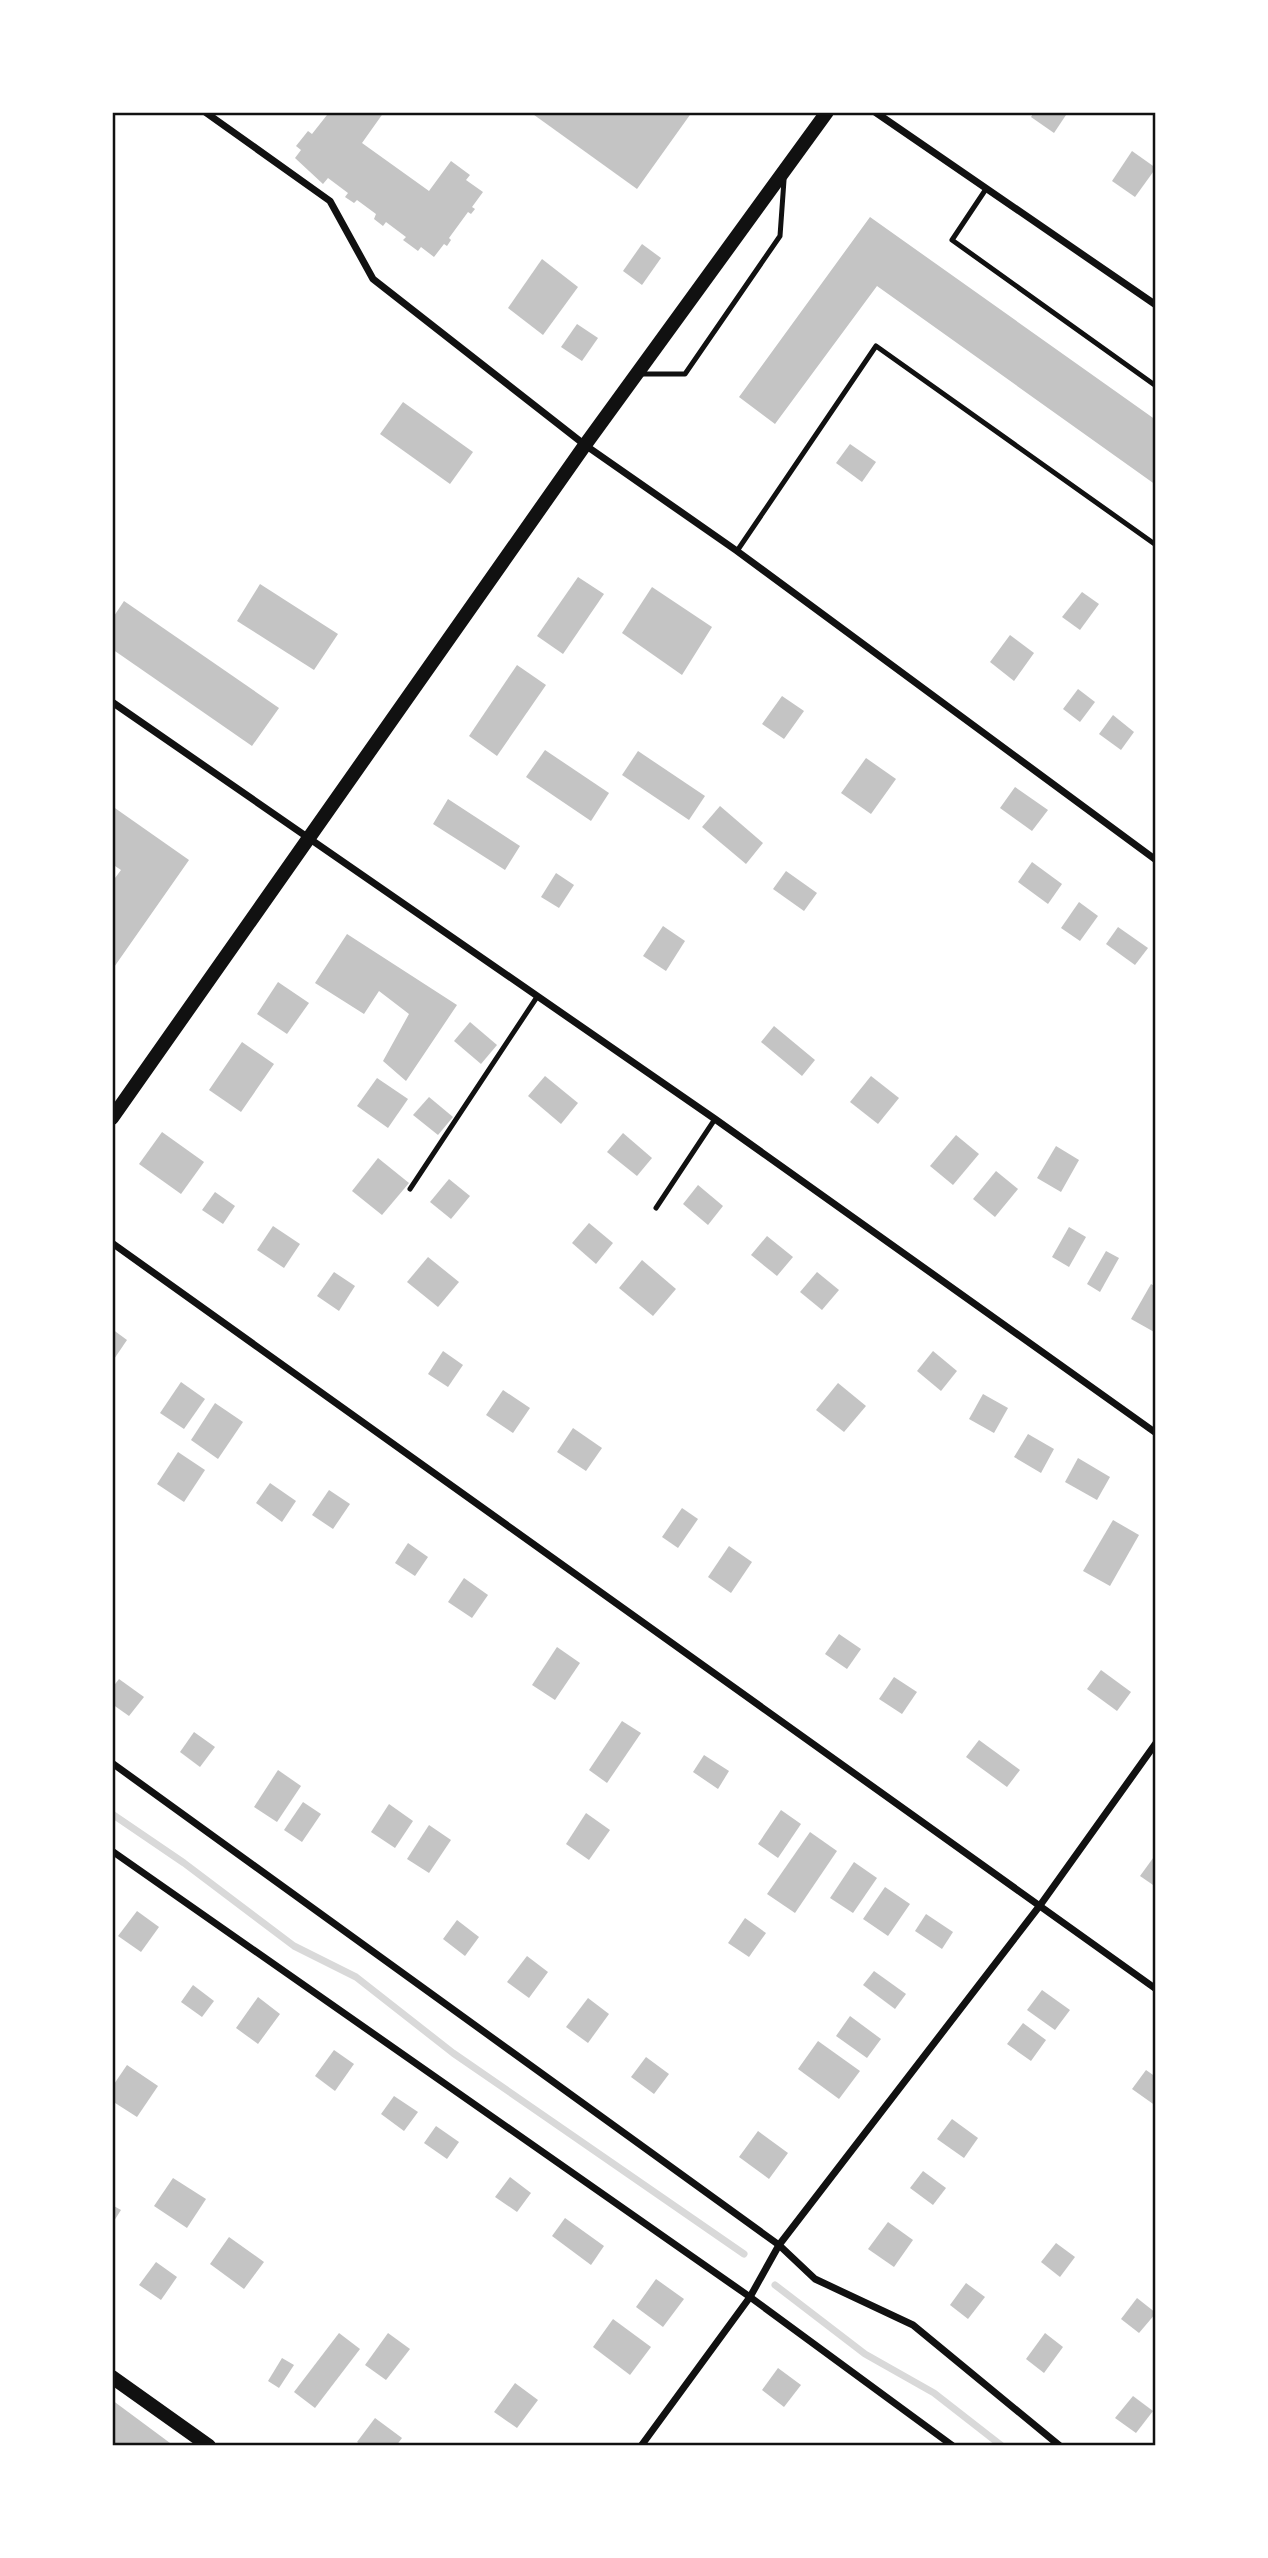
<svg xmlns="http://www.w3.org/2000/svg" width="1268" height="2558" viewBox="0 0 1268 2558" font-family="'Fira Sans',sans-serif">
	<rect width="100%" height="100%" fill="#fff"/>
	<g fill="none" stroke-linecap="round" stroke-linejoin="round">
		<g stroke="#d9d9d9" stroke-width="7">
			<polyline points="112,1814 184,1863 294,1946 356,1977 453,2053 744,2254"/>
			<polyline points="775,2285 865,2354 934,2393 1002,2446"/>
		</g>
	</g>
	<g fill="#c4c4c4">
		<polygon points="323,112 384,112 362,143 429,191 451,161 470,175 466,180 483,192 472,207 475,209 471,214 468,212 449,238 451,240 447,246 444,244 434,257 421,247 418,251 403,240 406,237 386,222 383,226 374,219 376,214 357,200 354,203 345,197 348,193 328,178 323,184 295,158 301,150 296,146 308,131 312,134 327,115"/>
		<polygon points="530,112 692,112 637,189"/>
		<polygon points="1034,112 1068,112 1054,133 1031,117"/>
		<polygon points="1132,151 1156,168 1135,197 1112,181"/>
		<polygon points="870,217 1156,420 1156,485 877,286 775,424 739,397"/>
		<polygon points="642,244 661,258 642,285 623,271"/>
		<polygon points="542,259 578,287 543,335 508,308"/>
		<polygon points="577,324 598,338 582,361 561,347"/>
		<polygon points="403,402 473,452 450,484 380,434"/>
		<polygon points="850,444 876,462 862,482 836,463"/>
		<polygon points="578,577 604,594 563,654 537,636"/>
		<polygon points="260,584 338,634 314,670 237,621"/>
		<polygon points="652,587 712,627 682,675 622,633"/>
		<polygon points="1082,592 1099,604 1080,630 1062,617"/>
		<polygon points="124,601 279,708 252,746 112,649 112,619"/>
		<polygon points="1010,635 1034,653 1014,681 990,662"/>
		<polygon points="517,665 546,685 497,756 469,736"/>
		<polygon points="1078,689 1095,702 1080,722 1063,709"/>
		<polygon points="782,696 804,711 784,739 762,724"/>
		<polygon points="1113,715 1134,732 1121,750 1099,734"/>
		<polygon points="545,750 609,793 591,821 526,777"/>
		<polygon points="638,751 705,796 689,820 622,775"/>
		<polygon points="866,758 896,779 871,814 841,793"/>
		<polygon points="1015,787 1048,810 1032,831 1000,808"/>
		<polygon points="448,799 520,846 505,870 433,824"/>
		<polygon points="112,806 189,860 112,970 112,882 121,870 112,864"/>
		<polygon points="720,806 763,843 746,864 702,827"/>
		<polygon points="1032,862 1062,884 1048,904 1018,882"/>
		<polygon points="786,871 817,893 804,911 773,889"/>
		<polygon points="556,873 574,885 559,908 541,897"/>
		<polygon points="1079,902 1098,916 1080,941 1061,928"/>
		<polygon points="663,926 685,941 666,971 643,956"/>
		<polygon points="1118,927 1148,948 1135,965 1106,944"/>
		<polygon points="347,934 457,1005 406,1081 383,1061 409,1014 379,991 364,1014 315,983"/>
		<polygon points="278,982 309,1003 287,1034 257,1014"/>
		<polygon points="470,1022 497,1045 481,1064 454,1041"/>
		<polygon points="774,1026 815,1060 802,1076 761,1042"/>
		<polygon points="242,1042 274,1064 241,1112 209,1090"/>
		<polygon points="545,1076 578,1103 561,1124 528,1096"/>
		<polygon points="871,1076 899,1098 878,1124 850,1102"/>
		<polygon points="377,1078 408,1099 388,1128 357,1106"/>
		<polygon points="429,1097 453,1117 438,1135 413,1115"/>
		<polygon points="162,1132 204,1162 181,1194 139,1164"/>
		<polygon points="623,1133 652,1158 637,1176 607,1152"/>
		<polygon points="956,1135 979,1154 953,1185 930,1166"/>
		<polygon points="1056,1146 1079,1160 1061,1192 1037,1178"/>
		<polygon points="378,1158 409,1183 382,1215 352,1191"/>
		<polygon points="996,1171 1018,1189 995,1217 973,1199"/>
		<polygon points="449,1179 470,1196 451,1219 430,1202"/>
		<polygon points="698,1185 723,1206 708,1225 683,1204"/>
		<polygon points="215,1192 235,1206 223,1224 202,1210"/>
		<polygon points="589,1223 613,1243 596,1264 572,1243"/>
		<polygon points="273,1226 300,1244 284,1268 257,1250"/>
		<polygon points="1069,1227 1086,1237 1069,1267 1052,1257"/>
		<polygon points="767,1236 793,1257 777,1276 751,1255"/>
		<polygon points="1106,1251 1119,1258 1100,1292 1087,1284"/>
		<polygon points="428,1257 459,1282 438,1307 407,1282"/>
		<polygon points="642,1260 676,1289 653,1316 619,1288"/>
		<polygon points="334,1272 355,1286 339,1311 317,1296"/>
		<polygon points="817,1272 839,1290 822,1310 800,1292"/>
		<polygon points="1151,1284 1156,1287 1156,1333 1131,1319"/>
		<polygon points="112,1329 127,1340 112,1362"/>
		<polygon points="443,1351 463,1365 448,1387 428,1374"/>
		<polygon points="933,1351 957,1371 941,1391 917,1371"/>
		<polygon points="181,1382 205,1399 184,1429 160,1413"/>
		<polygon points="838,1383 866,1406 844,1432 816,1410"/>
		<polygon points="503,1390 530,1408 513,1433 486,1415"/>
		<polygon points="983,1394 1008,1408 994,1433 969,1419"/>
		<polygon points="215,1403 243,1422 218,1459 191,1440"/>
		<polygon points="573,1428 602,1448 586,1471 557,1452"/>
		<polygon points="1028,1434 1054,1449 1041,1473 1014,1457"/>
		<polygon points="178,1452 205,1470 184,1502 157,1484"/>
		<polygon points="1078,1458 1110,1477 1097,1500 1065,1482"/>
		<polygon points="270,1483 296,1501 282,1522 256,1503"/>
		<polygon points="329,1490 350,1504 333,1529 312,1515"/>
		<polygon points="682,1508 698,1519 678,1548 662,1537"/>
		<polygon points="1113,1520 1139,1535 1110,1586 1083,1571"/>
		<polygon points="408,1543 428,1557 415,1576 395,1563"/>
		<polygon points="729,1546 752,1562 731,1593 708,1577"/>
		<polygon points="464,1578 488,1595 472,1618 448,1602"/>
		<polygon points="839,1634 861,1649 847,1669 825,1654"/>
		<polygon points="557,1647 580,1663 555,1700 532,1685"/>
		<polygon points="1101,1670 1131,1692 1117,1711 1087,1689"/>
		<polygon points="894,1677 917,1692 902,1714 879,1699"/>
		<polygon points="119,1679 144,1697 129,1716 112,1704 112,1688"/>
		<polygon points="622,1721 641,1733 607,1783 589,1770"/>
		<polygon points="194,1732 215,1747 200,1767 180,1752"/>
		<polygon points="979,1740 1020,1770 1007,1787 966,1757"/>
		<polygon points="704,1755 729,1771 718,1789 693,1772"/>
		<polygon points="278,1770 301,1786 277,1822 254,1807"/>
		<polygon points="303,1802 321,1814 302,1842 284,1830"/>
		<polygon points="389,1804 413,1821 395,1848 371,1832"/>
		<polygon points="781,1810 801,1824 778,1858 758,1844"/>
		<polygon points="586,1813 610,1830 589,1860 566,1844"/>
		<polygon points="429,1825 451,1840 429,1873 407,1859"/>
		<polygon points="810,1832 837,1851 795,1913 767,1894"/>
		<polygon points="1156,1854 1156,1887 1140,1876"/>
		<polygon points="854,1862 877,1878 853,1913 830,1898"/>
		<polygon points="885,1887 910,1904 888,1936 863,1919"/>
		<polygon points="137,1911 159,1927 141,1952 118,1936"/>
		<polygon points="926,1914 953,1932 942,1949 915,1931"/>
		<polygon points="745,1918 766,1933 749,1957 728,1943"/>
		<polygon points="457,1920 479,1937 465,1956 443,1939"/>
		<polygon points="527,1956 548,1972 529,1998 507,1982"/>
		<polygon points="874,1971 906,1994 895,2009 863,1985"/>
		<polygon points="193,1985 214,2001 202,2017 181,2002"/>
		<polygon points="1042,1990 1070,2010 1055,2030 1027,2010"/>
		<polygon points="258,1997 280,2014 258,2044 236,2028"/>
		<polygon points="588,1998 609,2014 588,2043 566,2027"/>
		<polygon points="850,2016 881,2039 867,2058 836,2036"/>
		<polygon points="1023,2023 1046,2040 1031,2061 1007,2044"/>
		<polygon points="818,2041 860,2071 839,2099 798,2069"/>
		<polygon points="334,2050 354,2064 335,2091 315,2076"/>
		<polygon points="646,2057 669,2074 654,2094 631,2077"/>
		<polygon points="127,2065 158,2086 137,2117 112,2101 112,2087"/>
		<polygon points="1146,2070 1156,2077 1156,2106 1132,2089"/>
		<polygon points="394,2096 418,2112 404,2131 381,2114"/>
		<polygon points="952,2119 978,2138 964,2158 937,2139"/>
		<polygon points="436,2126 459,2142 447,2159 424,2143"/>
		<polygon points="758,2131 788,2153 769,2179 739,2157"/>
		<polygon points="923,2171 946,2188 933,2205 910,2188"/>
		<polygon points="510,2177 531,2193 517,2212 495,2197"/>
		<polygon points="173,2178 206,2199 187,2228 154,2206"/>
		<polygon points="112,2205 121,2210 112,2224"/>
		<polygon points="565,2218 604,2246 591,2265 552,2236"/>
		<polygon points="888,2222 913,2240 894,2267 868,2249"/>
		<polygon points="229,2237 264,2262 244,2289 210,2264"/>
		<polygon points="1056,2243 1075,2257 1060,2277 1041,2262"/>
		<polygon points="156,2262 177,2277 161,2300 139,2285"/>
		<polygon points="656,2279 684,2299 663,2327 636,2307"/>
		<polygon points="966,2283 985,2297 968,2319 950,2305"/>
		<polygon points="1137,2298 1156,2313 1139,2333 1121,2319"/>
		<polygon points="613,2319 651,2347 630,2375 593,2347"/>
		<polygon points="339,2333 360,2349 315,2408 294,2392"/>
		<polygon points="388,2333 410,2349 386,2380 365,2365"/>
		<polygon points="1045,2333 1063,2347 1044,2373 1026,2359"/>
		<polygon points="282,2358 294,2365 279,2388 268,2381"/>
		<polygon points="778,2368 801,2385 784,2407 762,2390"/>
		<polygon points="515,2383 538,2400 517,2428 494,2412"/>
		<polygon points="1133,2396 1153,2411 1136,2433 1115,2418"/>
		<polygon points="112,2400 170,2443 168,2446 112,2446"/>
		<polygon points="375,2418 402,2438 396,2446 363,2446 357,2442"/>
	</g>
	<g fill="none" stroke-linecap="round" stroke-linejoin="round">
		<g stroke="#111" stroke-width="5">
			<polyline points="986,189 952,240 1156,386"/>
			<polyline points="639,374 685,374 780,236 784,180"/>
			<polyline points="737,551 876,346 1156,545"/>
			<polyline points="410,1189 537,997"/>
			<polyline points="656,1208 715,1119"/>
		</g>
		<g stroke="#111" stroke-width="7">
			<polyline points="205,112 330,201 373,279 585,445 737,551 1156,860"/>
			<polyline points="875,112 1156,305"/>
			<polyline points="112,702 715,1119 1156,1433"/>
			<polyline points="112,1243 1156,1989"/>
			<polyline points="112,1763 779,2245 815,2279 913,2325 1060,2446"/>
			<polyline points="112,1851 750,2297 953,2446"/>
			<polyline points="641,2446 750,2297 779,2245 1041,1904 1156,1743"/>
		</g>
		<g stroke="#111" stroke-width="14">
			<polyline points="112,1118 585,445 827,112"/>
			<polyline points="112,2377 209,2446"/>
		</g>
	</g>
	<rect width="1268" height="2558" fill="none" stroke="#ffffff" stroke-width="228"/>
	<rect x="114" y="114" width="1040" height="2330" fill="none" stroke="#111" stroke-width="2.5"/>
</svg>
